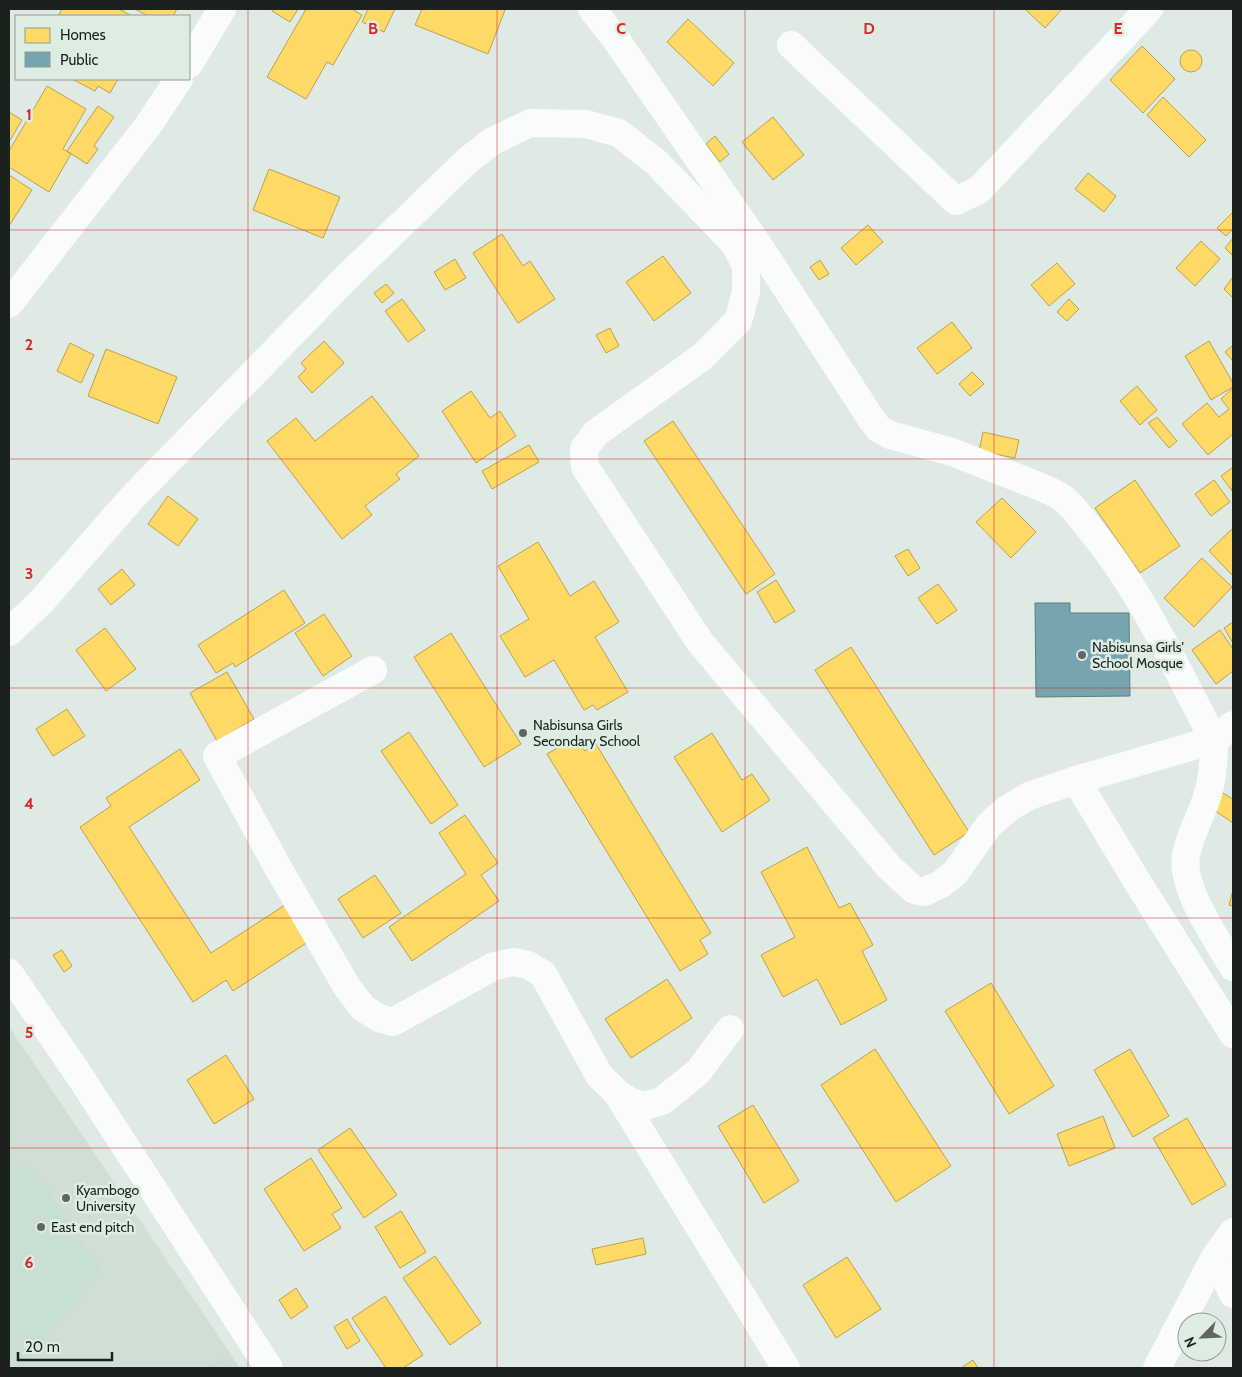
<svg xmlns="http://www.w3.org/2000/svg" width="1242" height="1377" viewBox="0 0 1242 1377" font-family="Cabin,sans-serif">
	<rect width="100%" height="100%" fill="#e0eae4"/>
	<polygon fill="#cfdfd4" points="9,1027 240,1368 9,1368"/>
	<g fill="#c8dfd1">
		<polygon points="9,1154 44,1183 102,1272 20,1368 9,1368"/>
		<polygon points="226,1355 235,1368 206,1368"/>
	</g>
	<g fill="#ffd966" stroke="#bba250">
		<polygon points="62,9 119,9 132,16 58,16"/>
		<polygon points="135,9 177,9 173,16 148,16"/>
		<polygon points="273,9 298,9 290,22 272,11"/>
		<polygon points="306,9 352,9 362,15 333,65 327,62 306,99 267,77"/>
		<polygon points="368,9 395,9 384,32 362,22"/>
		<polygon points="422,9 503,9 505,10 488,54 415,25"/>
		<polygon points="1025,9 1062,9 1045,28"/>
		<polygon points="688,19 734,63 713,86 667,42"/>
		<polygon points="1142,46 1175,79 1143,113 1110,80"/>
		<circle cx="1191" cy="61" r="11"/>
		<polygon points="72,79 118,79 110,93 98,86 95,91"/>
		<polygon points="47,86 86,109 63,149 71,154 49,192 9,167 9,151"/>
		<polygon points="1163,97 1206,140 1189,157 1147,115"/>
		<polygon points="98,106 114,117 94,146 98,149 87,164 67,151"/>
		<polygon points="9,112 22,120 9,142"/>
		<polygon points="773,117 804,155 773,180 742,142"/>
		<polygon points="715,136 729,154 720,162 706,144"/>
		<polygon points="269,169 340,197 323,238 253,210"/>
		<polygon points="1088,173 1116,196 1104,212 1075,189"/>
		<polygon points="9,175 32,190 9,226"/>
		<polygon points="1233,212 1233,229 1226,236 1217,228"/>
		<polygon points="868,225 883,242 856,265 841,248"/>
		<polygon points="502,234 523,266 530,261 555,299 518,323 473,253"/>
		<polygon points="1233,238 1233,256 1225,248"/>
		<polygon points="1201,241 1220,259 1195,286 1176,268"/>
		<polygon points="663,256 691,293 654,321 626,282"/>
		<polygon points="455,259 466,278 445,290 434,272"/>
		<polygon points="820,260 829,274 819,280 810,267"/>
		<polygon points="1057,263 1075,284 1049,306 1031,285"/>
		<polygon points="1233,277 1233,298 1224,289"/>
		<polygon points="386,284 394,293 382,303 374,293"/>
		<polygon points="402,299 425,330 408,342 385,311"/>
		<polygon points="1069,299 1079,309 1067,321 1057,312"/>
		<polygon points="952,322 972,348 937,374 917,348"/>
		<polygon points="610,328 619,346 606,353 596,335"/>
		<polygon points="324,341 344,363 312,393 298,377 306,369 301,363"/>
		<polygon points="1209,341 1233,383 1233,387 1211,400 1185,356"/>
		<polygon points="70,343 94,355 81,383 57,371"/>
		<polygon points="1233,345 1233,361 1225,352"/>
		<polygon points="106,349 177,377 158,424 88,396"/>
		<polygon points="972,372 984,384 970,396 959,384"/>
		<polygon points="1137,386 1157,410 1140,425 1120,401"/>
		<polygon points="1233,388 1233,434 1208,455 1182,424 1207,403 1219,417 1229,409 1221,399"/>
		<polygon points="471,391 490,418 500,411 516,436 476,463 442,411"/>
		<polygon points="372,396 419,456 396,474 400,479 365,506 372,515 342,539 267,441 296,418 315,441"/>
		<polygon points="1157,417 1177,441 1169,448 1148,423"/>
		<polygon points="673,421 775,574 746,594 644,441"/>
		<polygon points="983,432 1019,440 1015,458 979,451"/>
		<polygon points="529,445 539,462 492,489 482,471"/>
		<polygon points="1232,468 1233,469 1232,491 1221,476"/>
		<polygon points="1135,480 1180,546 1140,573 1095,508"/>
		<polygon points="1214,480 1230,502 1211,516 1195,494"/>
		<polygon points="168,496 198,519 178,546 148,524"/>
		<polygon points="1002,498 1036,532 1011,558 976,522"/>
		<polygon points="1233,528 1233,576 1209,551"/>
		<polygon points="538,542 570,596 594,581 619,622 595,637 628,692 597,710 593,705 584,710 554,660 525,677 500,636 529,619 498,566"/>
		<polygon points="908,549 920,568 908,576 895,556"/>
		<polygon points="1202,558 1232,587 1194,627 1164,598"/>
		<polygon points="122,569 135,585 111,605 98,589"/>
		<polygon points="776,580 795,611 775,623 757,592"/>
		<polygon points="938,584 957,610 937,624 918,598"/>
		<polygon points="284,590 305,623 235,667 233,663 216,673 198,645"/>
		<polygon points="324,614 352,656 323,676 295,633"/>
		<polygon points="1233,622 1233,643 1224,628"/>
		<polygon points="105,628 136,669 106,691 76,650"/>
		<polygon points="1220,630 1233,649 1233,671 1216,684 1192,650"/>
		<polygon points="451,633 521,744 484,767 414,657"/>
		<polygon points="851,647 969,832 934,855 815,670"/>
		<polygon points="227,672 254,719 217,741 190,693"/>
		<polygon points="67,709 85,736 53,756 36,729"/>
		<polygon points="409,732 458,805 431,824 381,751"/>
		<polygon points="712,733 742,780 752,774 770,800 722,832 674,757"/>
		<polygon points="576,737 585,751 596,744 711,933 700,940 708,954 680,971 547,754"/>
		<polygon points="180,749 200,780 129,827 211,953 285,905 308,942 233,991 226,980 193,1002 80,827 111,806 106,798"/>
		<polygon points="1221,792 1233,799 1233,823 1211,808"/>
		<polygon points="465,815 498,863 481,875 499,901 412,961 389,927 466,874 439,833"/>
		<polygon points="807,847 839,908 850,903 873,945 862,951 887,1000 841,1025 817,979 783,997 761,955 795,937 761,872"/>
		<polygon points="375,875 401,913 363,938 338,899"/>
		<polygon points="1233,890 1233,906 1229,905"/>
		<polygon points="62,950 72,966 64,972 53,955"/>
		<polygon points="667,979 692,1018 631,1058 605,1019"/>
		<polygon points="991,983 1054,1086 1009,1114 945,1011"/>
		<polygon points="875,1049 951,1166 896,1202 821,1085"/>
		<polygon points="1130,1049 1169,1116 1133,1137 1094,1070"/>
		<polygon points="226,1055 254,1099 214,1124 187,1080"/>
		<polygon points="753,1105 799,1181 764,1203 718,1126"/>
		<polygon points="1103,1116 1115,1148 1069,1166 1057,1134"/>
		<polygon points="1187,1118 1226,1185 1192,1205 1153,1138"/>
		<polygon points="350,1128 397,1195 364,1218 318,1150"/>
		<polygon points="311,1158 342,1208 332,1214 341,1228 304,1251 264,1189"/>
		<polygon points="401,1211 426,1252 400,1268 375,1227"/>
		<polygon points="643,1238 646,1254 596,1265 592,1249"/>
		<polygon points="435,1256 481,1323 450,1345 403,1278"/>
		<polygon points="847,1257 881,1309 836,1338 803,1285"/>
		<polygon points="296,1288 308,1307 291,1319 279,1300"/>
		<polygon points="385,1296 423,1355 403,1368 386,1368 352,1318"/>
		<polygon points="347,1319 360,1341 347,1349 334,1327"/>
		<polygon points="973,1360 978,1368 961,1368"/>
	</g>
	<polygon fill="#76a5af" stroke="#5b7d83" points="1035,603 1070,603 1070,613 1129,613 1130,696 1036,697"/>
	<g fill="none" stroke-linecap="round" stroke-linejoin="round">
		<g stroke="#fafcfb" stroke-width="28">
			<path d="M592 9 617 41 759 246 872 420 879 429 890 435 952 452 1041 487C1049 491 1058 494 1065 500 1074 508 1082 519 1090 529 1142 591 1176 669 1214 740 1214 758 1213 777 1208 794 1202 814 1190 834 1186 855 1180 888 1217 939 1233 967"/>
			<polyline points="791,45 956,201 979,190 1149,9"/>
			<polyline points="9,632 40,603 131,499 347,277 467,161 491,142 530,123 586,124 619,133 657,163 735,244 746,266 746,292 738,321 702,357 596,433 584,449 585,467 700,642 889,867 914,890 924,892 941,884 955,873 989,825 1007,809 1029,796 1076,780 1214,740 1233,725"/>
			<polyline points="373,670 217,756 277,866 347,987 363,1008 379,1018 393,1022 494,966 514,962 528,965 543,974 599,1075 617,1093 631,1102 645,1106 662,1101 698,1072 730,1029"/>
			<polyline points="1076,780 1135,878 1233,1034"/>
			<polyline points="9,973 79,1075 269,1368"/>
			<polyline points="617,1093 786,1368"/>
			<polyline points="1233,1232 1215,1257 1233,1294"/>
			<polyline points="1157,1368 1215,1257"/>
		</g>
		<g stroke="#fafcfb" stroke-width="28">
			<polyline points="189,64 222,9"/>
			<polyline points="9,304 147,127 179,79"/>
		</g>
	</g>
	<path fill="none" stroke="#d62828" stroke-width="1" stroke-opacity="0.55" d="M248 9V1368M497 9V1368M745 9V1368M994 9V1368M9 230H1233M9 459H1233M9 688H1233M9 918H1233M9 1148H1233"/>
	<g fill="#606763" stroke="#ddede3" stroke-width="2">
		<circle cx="1082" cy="655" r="5"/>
		<circle cx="523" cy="733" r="5"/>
		<circle cx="66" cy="1198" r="5"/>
		<circle cx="41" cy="1227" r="5"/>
	</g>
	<g text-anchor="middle" stroke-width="5" stroke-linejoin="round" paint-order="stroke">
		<g font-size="14" fill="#1b211d" stroke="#ddede3" text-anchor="start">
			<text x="1092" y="652">Nabisunsa Girls'<tspan x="1092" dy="16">School Mosque</tspan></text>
			<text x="533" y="730">Nabisunsa Girls<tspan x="533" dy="16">Secondary School</tspan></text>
			<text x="76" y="1195">Kyambogo<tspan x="76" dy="16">University</tspan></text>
			<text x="51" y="1232">East end pitch</text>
		</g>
	</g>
	<g font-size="16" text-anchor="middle" font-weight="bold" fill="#d62828" stroke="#ddede3" stroke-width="5" stroke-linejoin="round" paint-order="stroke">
		<text x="373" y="34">B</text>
		<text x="621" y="34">C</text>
		<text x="869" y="34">D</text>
		<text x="1118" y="34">E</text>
		<text x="29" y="120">1</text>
		<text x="29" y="350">2</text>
		<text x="29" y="579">3</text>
		<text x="29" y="809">4</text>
		<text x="29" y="1038">5</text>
		<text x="29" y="1268">6</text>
	</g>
	<rect width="1242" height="1377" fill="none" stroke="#1b211d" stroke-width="20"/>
	<rect x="15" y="15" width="175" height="65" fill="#ddede3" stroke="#8f9b94"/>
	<rect x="25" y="28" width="25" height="15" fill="#ffd966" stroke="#8f9b94"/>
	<text x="60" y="40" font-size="15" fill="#1b211d">Homes</text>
	<rect x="25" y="52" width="25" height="15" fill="#76a5af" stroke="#8f9b94"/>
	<text x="60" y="65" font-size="15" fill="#1b211d">Public</text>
	<g transform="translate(1202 1337) rotate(246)"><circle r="24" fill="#ddede3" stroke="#8f9b94"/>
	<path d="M0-4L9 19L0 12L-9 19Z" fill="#606763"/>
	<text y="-8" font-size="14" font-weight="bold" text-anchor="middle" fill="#1b211d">N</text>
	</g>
	<path d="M18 1352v8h94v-8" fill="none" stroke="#1b211d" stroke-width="2.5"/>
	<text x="25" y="1352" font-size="15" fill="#1b211d" stroke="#ddede3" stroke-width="4" paint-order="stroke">20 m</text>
</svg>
